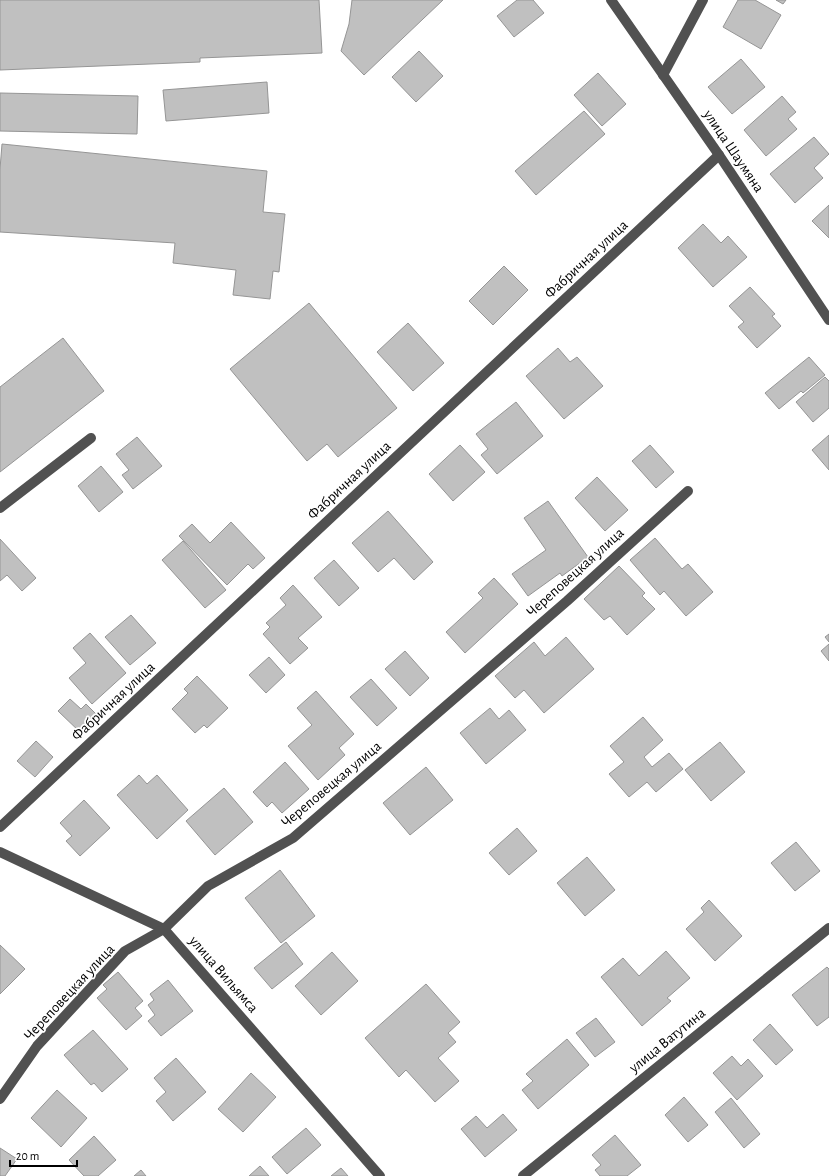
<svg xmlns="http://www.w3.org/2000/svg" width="829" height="1176" viewBox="0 0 829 1176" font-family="'Alegreya Sans',sans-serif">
	<rect width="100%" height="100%" fill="#fff"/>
	<g fill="#c0c0c0" stroke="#959595">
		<polygon points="0,0 319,0 322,53 200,58 200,62 0,70"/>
		<polygon points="352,0 443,0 364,75 341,51 349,24"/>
		<polygon points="517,0 533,0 544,13 514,37 497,16"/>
		<polygon points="738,0 755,0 781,15 761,49 723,27"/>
		<polygon points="776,0 786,0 783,4"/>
		<polygon points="419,51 443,76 416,102 392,77"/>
		<polygon points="741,59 765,87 732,114 708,87"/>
		<polygon points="598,73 626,104 602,126 574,95"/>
		<polygon points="267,82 269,113 166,121 163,90"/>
		<polygon points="0,93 138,96 137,134 0,131"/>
		<polygon points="782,96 796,112 788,119 797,129 766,156 744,130"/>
		<polygon points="584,111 605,134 536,195 515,171"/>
		<polygon points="814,137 829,154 814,168 823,178 795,203 770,174"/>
		<polygon points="2,144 267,171 263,212 285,214 279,272 273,271 270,299 233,295 236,270 173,263 175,243 0,232 0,169"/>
		<polygon points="829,205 829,238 812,221"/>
		<polygon points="703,224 721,243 728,236 747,257 713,287 678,248"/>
		<polygon points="504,266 528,290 493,325 469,301"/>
		<polygon points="750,287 775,314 772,316 781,326 757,348 738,327 744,322 729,306"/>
		<polygon points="309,303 397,408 338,457 327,444 307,461 230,369"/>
		<polygon points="408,323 444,363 413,391 377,352"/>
		<polygon points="63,338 104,391 0,472 0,387"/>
		<polygon points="558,348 570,362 577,357 603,386 564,419 526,376"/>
		<polygon points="809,357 825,375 803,393 801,391 779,409 765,393"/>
		<polygon points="825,377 829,381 829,408 813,422 796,402"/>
		<polygon points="516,402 543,436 497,474 481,455 488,449 476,434"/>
		<polygon points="829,435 829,470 812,450"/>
		<polygon points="137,437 162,466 133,489 122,475 129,470 116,454"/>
		<polygon points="460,445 485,472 453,501 429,474"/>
		<polygon points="650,445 674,472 656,488 632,461"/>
		<polygon points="101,466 123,492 99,512 78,486"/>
		<polygon points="597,477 628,510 605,531 575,498"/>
		<polygon points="548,501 588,557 562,576 560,573 528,596 512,574 546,550 524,518"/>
		<polygon points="388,511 433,562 414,580 394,558 378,572 352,543"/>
		<polygon points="231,522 265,558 253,569 248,564 227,585 179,536 192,524 210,543"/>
		<polygon points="655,538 682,569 688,564 713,592 686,616 664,591 660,595 630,560"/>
		<polygon points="0,539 36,578 22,591 7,575 0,581"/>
		<polygon points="183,541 226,590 205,608 162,560"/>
		<polygon points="334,560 359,588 339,606 314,578"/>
		<polygon points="619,566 645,593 642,596 655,609 627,635 610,616 604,620 584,599"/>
		<polygon points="494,578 518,604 465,653 446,632 483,598 478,593"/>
		<polygon points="293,585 322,617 298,638 308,648 290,664 263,634 270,627 266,623 286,605 280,598"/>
		<polygon points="131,615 156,643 130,665 105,637"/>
		<polygon points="90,633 126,673 92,704 69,678 86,663 73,648"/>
		<polygon points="829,634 829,642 825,637"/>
		<polygon points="566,637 594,669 544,713 524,690 515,698 495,676 534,642 545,656"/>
		<polygon points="829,644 829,661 821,651"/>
		<polygon points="405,651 429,678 410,696 385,669"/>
		<polygon points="269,657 285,675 266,693 249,675"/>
		<polygon points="197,676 228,708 207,728 204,725 195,733 172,709 188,693 184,689"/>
		<polygon points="371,679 397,708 377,726 350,697"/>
		<polygon points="316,691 354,734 339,748 345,755 318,780 288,746 312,725 297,708"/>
		<polygon points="70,699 81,709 86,704 99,717 82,734 58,711"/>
		<polygon points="490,708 499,719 509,710 526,730 486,764 460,733"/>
		<polygon points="643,717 663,740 644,757 652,767 669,753 683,769 656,792 647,782 629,797 609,774 624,762 610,746"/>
		<polygon points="36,741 53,757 35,777 17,761"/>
		<polygon points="720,742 745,772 711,801 685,770"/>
		<polygon points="285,762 309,789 282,813 272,802 267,807 253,792"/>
		<polygon points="426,767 453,800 410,835 383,803"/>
		<polygon points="139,775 147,784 157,775 188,810 157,839 117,795"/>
		<polygon points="224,788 253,822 215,855 186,821"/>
		<polygon points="84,800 110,828 80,856 66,841 72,836 60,823"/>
		<polygon points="517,828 537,851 509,875 489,853"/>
		<polygon points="796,842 820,871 795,891 771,863"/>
		<polygon points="587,857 615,890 585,916 557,883"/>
		<polygon points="280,870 315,916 281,943 245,898"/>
		<polygon points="709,900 742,936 715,961 686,929 704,912 701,908"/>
		<polygon points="286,942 303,964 272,989 254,968"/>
		<polygon points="0,945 25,969 0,994"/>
		<polygon points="666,951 690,978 667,998 671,1001 642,1026 601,977 623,958 639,976"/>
		<polygon points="332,952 358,981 321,1015 295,986"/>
		<polygon points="827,967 829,969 829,1017 817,1026 792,995"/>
		<polygon points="118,972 143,1001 135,1008 142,1016 126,1030 97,998 107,989 103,985"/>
		<polygon points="168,980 193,1011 161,1036 148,1021 155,1015 148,1005 154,1000 150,994"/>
		<polygon points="426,984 460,1022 448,1033 456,1042 438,1058 459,1081 435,1102 406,1070 399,1077 365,1038"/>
		<polygon points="596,1018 615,1042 595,1057 576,1033"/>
		<polygon points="770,1024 793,1050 776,1065 753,1040"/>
		<polygon points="93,1030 128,1069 102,1092 94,1083 91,1085 64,1055"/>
		<polygon points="567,1039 589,1065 538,1109 522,1090 533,1081 526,1074"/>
		<polygon points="732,1056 741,1066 748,1059 763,1076 737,1100 713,1073"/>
		<polygon points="176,1058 206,1092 173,1121 156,1101 166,1092 154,1078"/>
		<polygon points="251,1073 276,1097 243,1132 218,1109"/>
		<polygon points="57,1090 87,1118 61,1147 31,1118"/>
		<polygon points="684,1097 708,1125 688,1142 665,1115"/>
		<polygon points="731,1098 760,1134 744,1148 715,1112"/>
		<polygon points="503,1114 517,1130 485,1157 461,1129 476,1116 487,1128"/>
		<polygon points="306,1128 321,1145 287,1174 272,1157"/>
		<polygon points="615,1135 641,1165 627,1176 600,1176 595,1170 601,1165 592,1155"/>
		<polygon points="94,1136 116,1160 98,1176 84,1176 69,1160"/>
		<polygon points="0,1148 17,1159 5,1176 0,1176"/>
		<polygon points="260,1166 269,1176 249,1176"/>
		<polygon points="341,1168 348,1176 331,1176"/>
		<polygon points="141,1170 146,1176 134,1176"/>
	</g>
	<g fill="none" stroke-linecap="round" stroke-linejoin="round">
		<g stroke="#515151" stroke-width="10">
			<polyline points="611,0 719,155 829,320"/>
			<polyline points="663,75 703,0"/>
			<polyline points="0,508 91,438"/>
			<polyline points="0,827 719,155"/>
			<polyline points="0,852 164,929 380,1176"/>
			<polyline points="0,1099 37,1046 125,951 164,929 208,886 293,838 567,601 688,491"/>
			<polyline points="523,1176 829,928"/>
		</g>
	</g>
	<g text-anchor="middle" stroke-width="3.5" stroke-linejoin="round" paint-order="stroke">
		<g font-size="15" fill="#000" stroke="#fff">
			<text transform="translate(734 151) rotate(56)" y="5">улица Шаумяна</text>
			<text transform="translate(586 259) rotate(-43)" y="5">Фабричная улица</text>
			<text transform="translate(349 480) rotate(-43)" y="5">Фабричная улица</text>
			<text transform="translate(575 572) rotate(-42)" y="5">Череповецкая улица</text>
			<text transform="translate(113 701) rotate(-43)" y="5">Фабричная улица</text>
			<text transform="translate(331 784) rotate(-40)" y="5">Череповецкая улица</text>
			<text transform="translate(224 974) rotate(49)" y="5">улица Вильямса</text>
			<text transform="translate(69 992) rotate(-47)" y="5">Череповецкая улица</text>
			<text transform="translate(667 1040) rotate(-39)" y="5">улица Ватутина</text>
		</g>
	</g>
	<path d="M10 1160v6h67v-6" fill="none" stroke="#000000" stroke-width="2"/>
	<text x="16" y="1160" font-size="12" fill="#000000" stroke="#ffffff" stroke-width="3" paint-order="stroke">20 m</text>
</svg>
